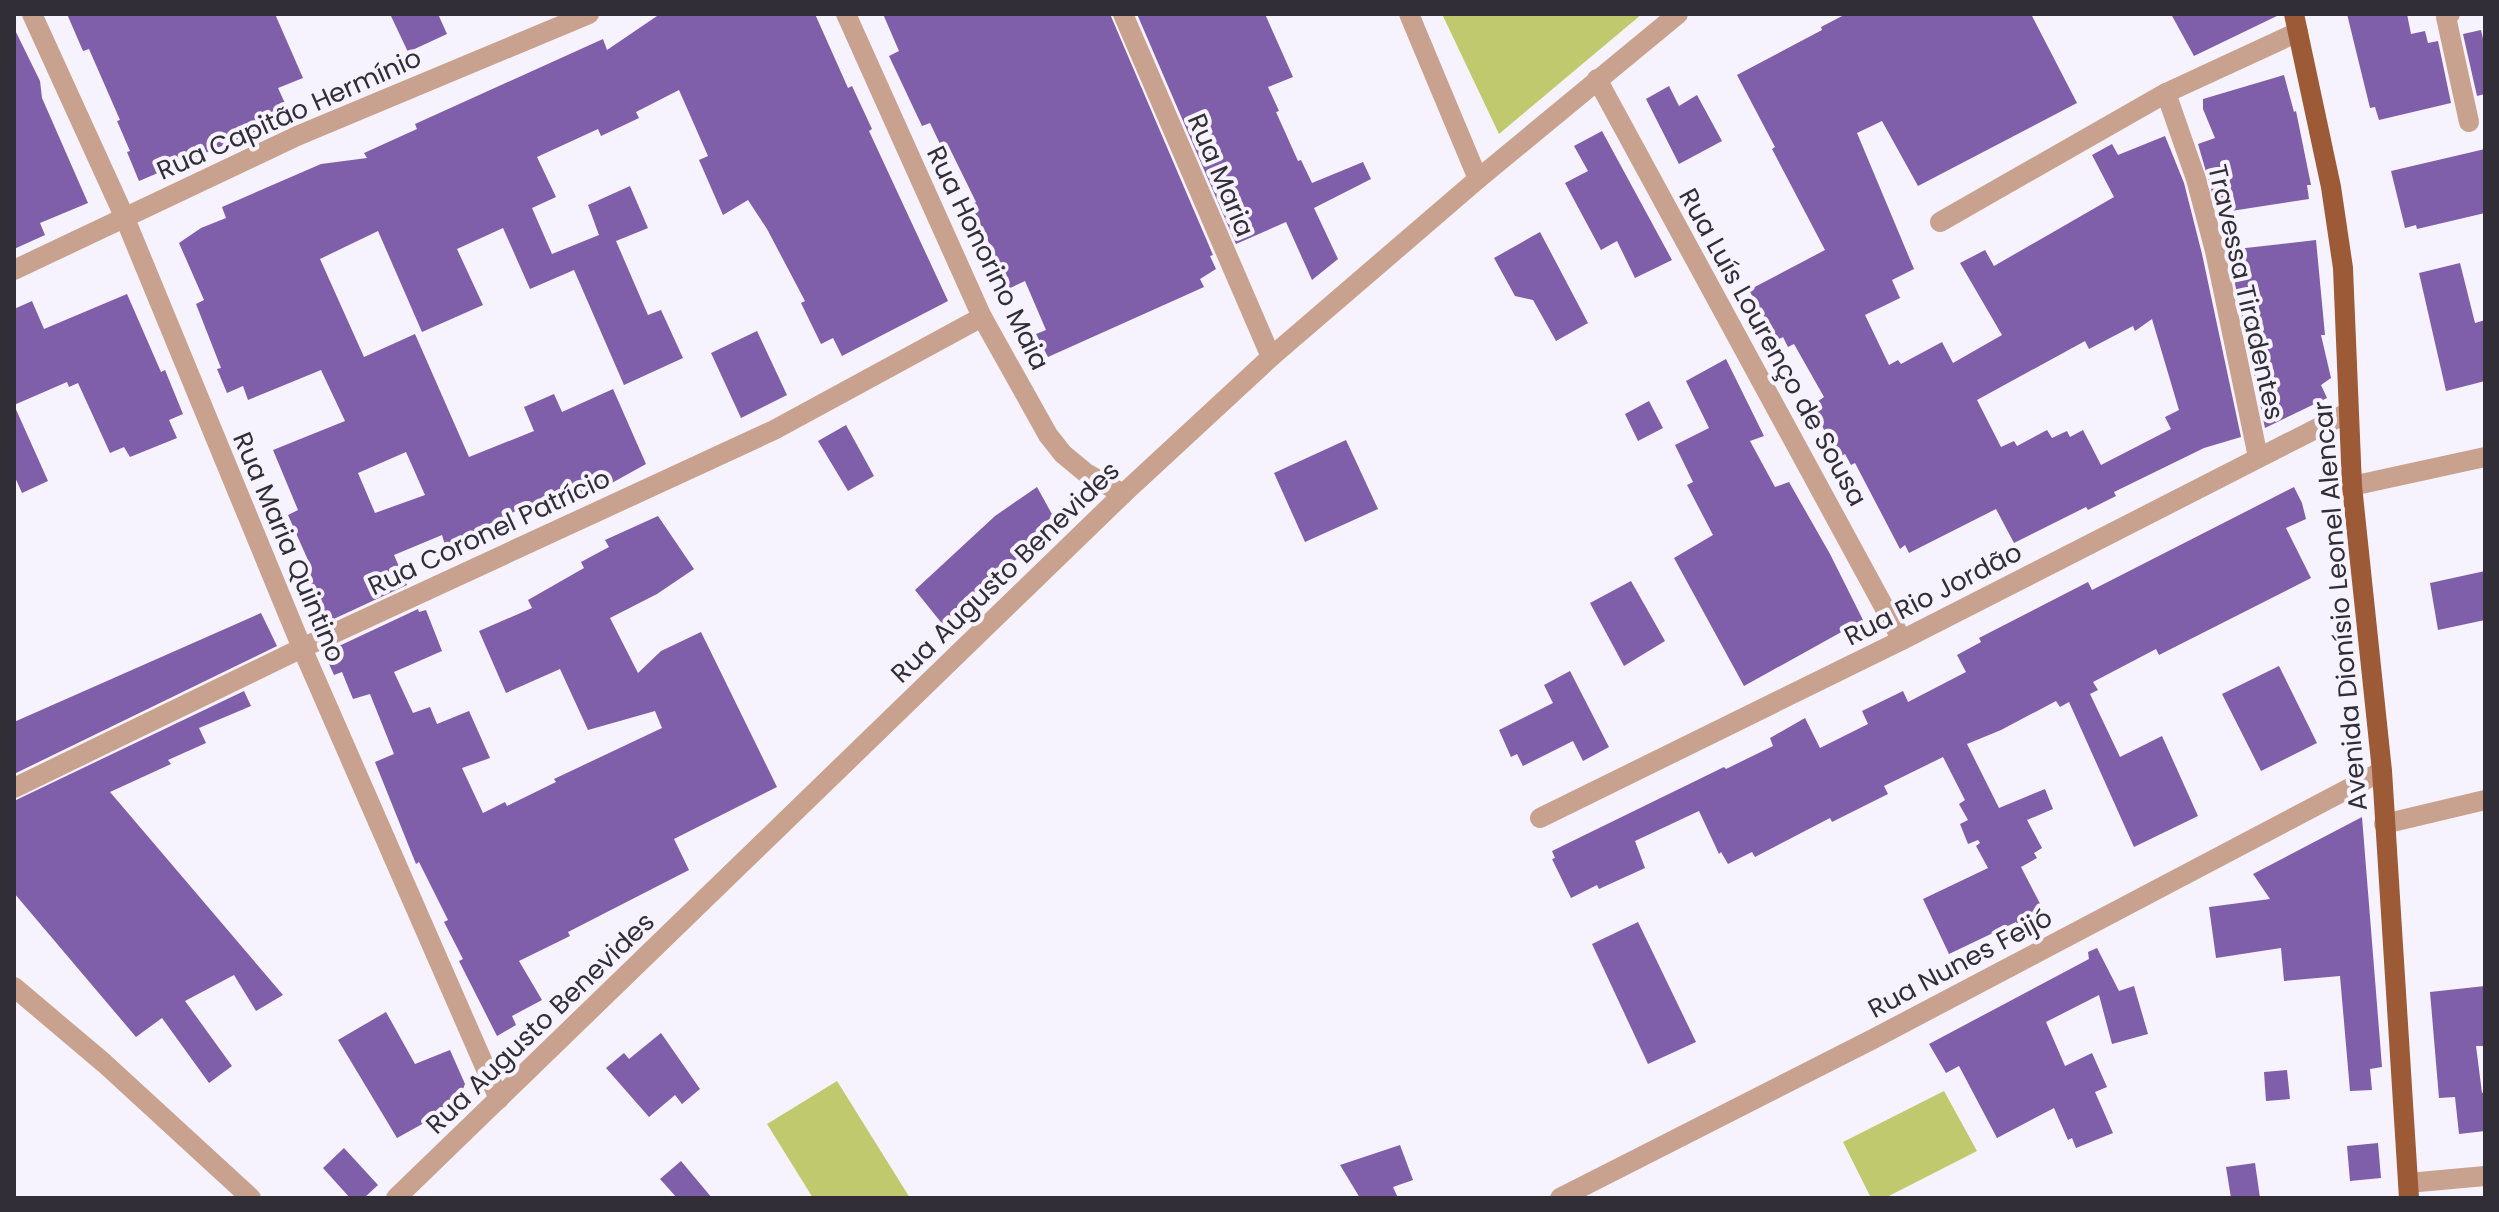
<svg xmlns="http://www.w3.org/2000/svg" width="2499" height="1212" viewBox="0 0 2499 1212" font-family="Poppins,sans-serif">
	<rect width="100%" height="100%" fill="#f7f3fe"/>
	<g fill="#c0c96d">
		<polygon points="1442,14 1642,14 1499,134"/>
		<polygon points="837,1081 910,1198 813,1198 767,1124"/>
		<polygon points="1944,1091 1977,1151 1885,1198 1871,1198 1843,1142"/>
	</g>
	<g fill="#7f5eaa" fill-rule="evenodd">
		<polygon points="67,14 275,14 303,78 278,88 289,112 263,123 264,128 139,181 127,152 130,151 117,121 120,120 89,49 83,51"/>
		<polygon points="390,14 438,14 447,34 408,52"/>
		<path d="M660 14H815L848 88 852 86 872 129 869 131 948 301 842 356 833 338 821 344 801 303 805 301 767 229 748 200 723 215 699 160 708 156 679 90 636 112 639 118 601 136 598 129 537 157 556 197 532 208 552 254 599 235 588 205 630 186 648 228 616 241 648 315 661 310 683 358 624 385 574 270 530 289 503 228 457 249 483 305 422 332 378 231 320 259 364 357 415 334 469 457 534 431 524 407 554 394 562 412 613 389 646 464 583 499 568 504 562 489 445 545 442 535 394 555 407 585 325 623 303 571 311 567 288 515 298 510 273 450 345 421 321 370 248 400 243 386 227 393 217 369 221 368 196 304 204 300 179 243 201 228 226 218 222 207 321 164 367 158 364 153 417 129 415 124 603 39 607 50ZM406 452 425 495 375 513 358 473Z"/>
		<polygon points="883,14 1110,14 1213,255 1210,256 1216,269 1200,279 1204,287 1048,357 1036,334 1046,330 1025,281 998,294 987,269 999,264 971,205 976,202 947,143 941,146 930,123 922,126 889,56 899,51"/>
		<polygon points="1137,14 1265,14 1293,77 1268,87 1279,111 1276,112 1298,161 1301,160 1312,183 1363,162 1371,179 1314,208 1338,259 1312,280 1286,222 1236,244"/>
		<path d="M1846 14H2031L2077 103 1918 186 1882 121 1857 133 1914 269 1892 280 1900 298 1865 315 1889 365 1898 360 1901 364 1942 342 1953 363 2002 335 1960 263 1985 250 1994 266 2114 197 2092 155 2112 144 2118 155 2165 136 2184 183 2202 254 2241 437 2204 448 2114 492 2116 496 2088 510 2086 507 2014 543 1996 509 1909 553 1905 545 1900 549 1855 463 1851 465 1845 454 1839 457 1811 406 1824 397 1794 344 1788 347 1783 337 1777 340 1749 290 1825 250 1772 149 1775 147 1737 75 1822 30 1821 27ZM2152 319 2179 410 2165 417 2171 429 2101 465 2083 430 2070 437 2067 431 2052 438 2047 430 2017 446 2014 441 2001 447 1977 400 2085 341 2089 349 2133 326 2135 331Z"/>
		<polygon points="2171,14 2281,14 2194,56"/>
		<polygon points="2347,14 2407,14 2411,34 2425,31 2428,43 2438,41 2451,103 2379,120 2375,107 2370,108"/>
		<polygon points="14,28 40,81 42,98 88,203 40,223 45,235 14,249"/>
		<polygon points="2481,30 2485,47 2485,94 2477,96 2463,34"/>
		<polygon points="2284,75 2294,112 2296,111 2311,185 2307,185 2309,199 2218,213 2198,144 2215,138 2203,109 2203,99"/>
		<polygon points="1669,86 1679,106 1697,95 1722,141 1679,164 1646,99"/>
		<polygon points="1602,131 1672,260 1635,278 1617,241 1601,250 1565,183 1588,171 1574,146"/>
		<polygon points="2485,149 2485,213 2417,229 2416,225 2405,228 2391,171"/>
		<polygon points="1540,232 1588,323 1556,341 1533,300 1515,296 1494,258"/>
		<polygon points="2316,240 2325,335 2321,335 2331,378 2321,385 2327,398 2265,428 2228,250"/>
		<polygon points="2460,263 2475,323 2485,320 2485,381 2446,391 2419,273"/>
		<polygon points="127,294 161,372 165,370 183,414 169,420 177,438 130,457 124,447 110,453 78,383 69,387 67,382 14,405 48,481 22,493 14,475 14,309 32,301 44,329"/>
		<polygon points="757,331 787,395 741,418 711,353"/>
		<polygon points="1726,359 1764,436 1750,441 1775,487 1789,482 1830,554 1863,620 1744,686 1674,558 1713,535 1687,485 1693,482 1675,445 1709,428 1686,381"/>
		<polygon points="1649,401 1663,428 1638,441 1625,414"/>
		<polygon points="846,425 874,476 848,491 818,441"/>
		<polygon points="1346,440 1378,509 1305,542 1274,473"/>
		<polygon points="1037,487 1053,516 1043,524 1048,530 944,626 915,590 995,516"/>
		<polygon points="2294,487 2302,503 2306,519 2286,528 2311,578 2159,655 2156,649 2093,682 2098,690 2090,694 2120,757 2162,736 2198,816 2134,847 2069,702 2060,707 2056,701 2001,730 1967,744 1999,808 2045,789 2053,809 2027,820 2042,848 2034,853 2037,858 2021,867 2047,917 2020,931 2016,922 1949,954 1923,899 1988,868 1976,846 1980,843 1978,840 1968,844 1960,824 1968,820 1959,804 1965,800 1943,757 1884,786 1888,794 1832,822 1830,818 1755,857 1752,852 1728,864 1721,852 1719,854 1699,811 1635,841 1645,868 1599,889 1597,885 1571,898 1552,859 1555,858 1552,851 1724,767 1726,769 1773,746 1770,738 1805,718 1820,748 1868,724 1862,711 1903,691 1908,702 1966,672 1957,655 1981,642 1979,638 2088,582 2092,590"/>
		<polygon points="658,516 694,569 657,594 610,618 638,673 661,651 701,632 777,787 674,839 689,870 568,932 570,936 519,961 542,1000 512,1016 516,1025 497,1036 459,961 463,959 444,922 448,920 419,862 416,864 375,762 394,754 370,694 353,699 342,672 334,675 324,653 418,609 419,612 426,610 442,651 394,672 413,713 430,707 437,724 469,711 490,758 462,768 483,813 505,802 507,806 556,782 554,779 662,728 655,711 588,730 560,669 506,693 479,631 532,608 528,600 584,568 581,562 609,547 605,540"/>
		<polygon points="2485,571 2485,620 2438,630 2430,583"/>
		<polygon points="1631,581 1665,641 1624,666 1590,603"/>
		<polygon points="261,613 277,646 14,774 14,722"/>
		<polygon points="2279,666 2317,743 2261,771 2222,694"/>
		<polygon points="1570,671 1609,747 1583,761 1573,741 1523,766 1517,754 1511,757 1499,730 1553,703 1544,685"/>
		<polygon points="244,691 251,706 199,728 206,743 168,760 171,764 110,792 283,995 256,1011 234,975 185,1001 232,1066 209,1083 162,1018 136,1037 14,893 14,801"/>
		<polygon points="2362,817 2382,1067 2370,1069 2372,1090 2350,1091 2340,976 2284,981 2281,948 2216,958 2209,907 2270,899 2253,874"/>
		<polygon points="1638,922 1696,1042 1648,1064 1592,944"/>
		<polygon points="2097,948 2119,991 2134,986 2148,1034 2112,1044 2099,995 2046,1022 2065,1066 2092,1053 2107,1087 2095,1092 2113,1133 2076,1148 2072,1138 2068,1140 2054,1108 1997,1138 1959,1066 1946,1073 1929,1044 2089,959 2088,952"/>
		<polygon points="2485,986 2485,1046 2476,1046 2482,1093 2485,1092 2485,1131 2459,1134 2455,1097 2439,1098 2430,992"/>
		<polygon points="386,1012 415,1064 450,1050 465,1084 461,1094 451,1102 424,1123 397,1138 338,1040"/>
		<polygon points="661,1033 700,1089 682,1104 675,1095 649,1117 606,1068 624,1053 629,1059"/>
		<polygon points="2287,1070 2290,1099 2266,1101 2264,1072"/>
		<polygon points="2378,1143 2381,1178 2350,1181 2347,1146"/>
		<polygon points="1400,1145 1413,1180 1393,1187 1398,1198 1360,1198 1340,1165"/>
		<polygon points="344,1148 378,1185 364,1198 350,1198 323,1168"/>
		<polygon points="681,1161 712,1198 677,1198 660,1179"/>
		<polygon points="2255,1163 2260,1198 2231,1198 2226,1167"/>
	</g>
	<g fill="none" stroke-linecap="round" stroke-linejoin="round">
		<g stroke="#c9a28f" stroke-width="20">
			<polyline points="32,14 124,216 302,648 499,1099"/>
			<polyline points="846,14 982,317 1048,435 1063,454 1086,473 1123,494"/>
			<polyline points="1123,14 1271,357"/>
			<polyline points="1409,14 1478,179"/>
			<polyline points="2450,14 2446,17 2469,122"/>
			<polyline points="1597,79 1902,640"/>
			<polyline points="2166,93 2196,179 2215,251 2258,457"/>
			<polyline points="1940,222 2166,93 2298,32"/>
			<polyline points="14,270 297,136 589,14"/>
			<polyline points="2352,486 2485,457"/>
			<polyline points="14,788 302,648 774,430 982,317"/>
			<polyline points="1540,818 1902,640 2347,413"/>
			<polyline points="2384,824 2485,800"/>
			<polyline points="14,987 104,1063 251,1198"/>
			<polyline points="2408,1183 2485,1176"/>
			<polyline points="396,1198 1123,494 1271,357 1478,179 1678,14"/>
			<polyline points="1560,1198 1873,1039 2382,771"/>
		</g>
		<polyline stroke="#9d5a37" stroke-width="20" points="2294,14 2331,187 2343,268 2352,486 2382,771 2409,1198"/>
	</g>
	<g text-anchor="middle" stroke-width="8" stroke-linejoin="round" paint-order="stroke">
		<g font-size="26" fill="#322e38" stroke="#f7f3fe">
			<text transform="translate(289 114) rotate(-24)" y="9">Rua Capitão Hermínio</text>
			<text transform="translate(1221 175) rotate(67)" y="9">Rua Maria</text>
			<text transform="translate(988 258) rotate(64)" y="9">Rua Honorino Maia</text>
			<text transform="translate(2246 292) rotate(77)" y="9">Travessa Tiradentes</text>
			<text transform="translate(1773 347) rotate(61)" y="9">Rua Luís Lourenço de Sousa</text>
			<text transform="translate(489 532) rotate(-25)" y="9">Rua Coronel Patrício</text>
			<text transform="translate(289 547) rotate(67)" y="9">Rua Maria Quintino</text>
			<text transform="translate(1005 572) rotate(-44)" y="9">Rua Augusto Benevides</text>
			<text transform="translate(1933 594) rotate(-27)" y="9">Rua Rio Jordão</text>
			<text transform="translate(2340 606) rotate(-95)" y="9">Avenida Dionísio Leonel Alencar</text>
			<text transform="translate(1960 963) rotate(-28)" y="9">Rua Nunes Feijó</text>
			<text transform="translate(540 1023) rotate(-44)" y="9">Rua Augusto Benevides</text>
		</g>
	</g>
	<rect width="2499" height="1212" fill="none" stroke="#322e38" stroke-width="32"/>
</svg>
